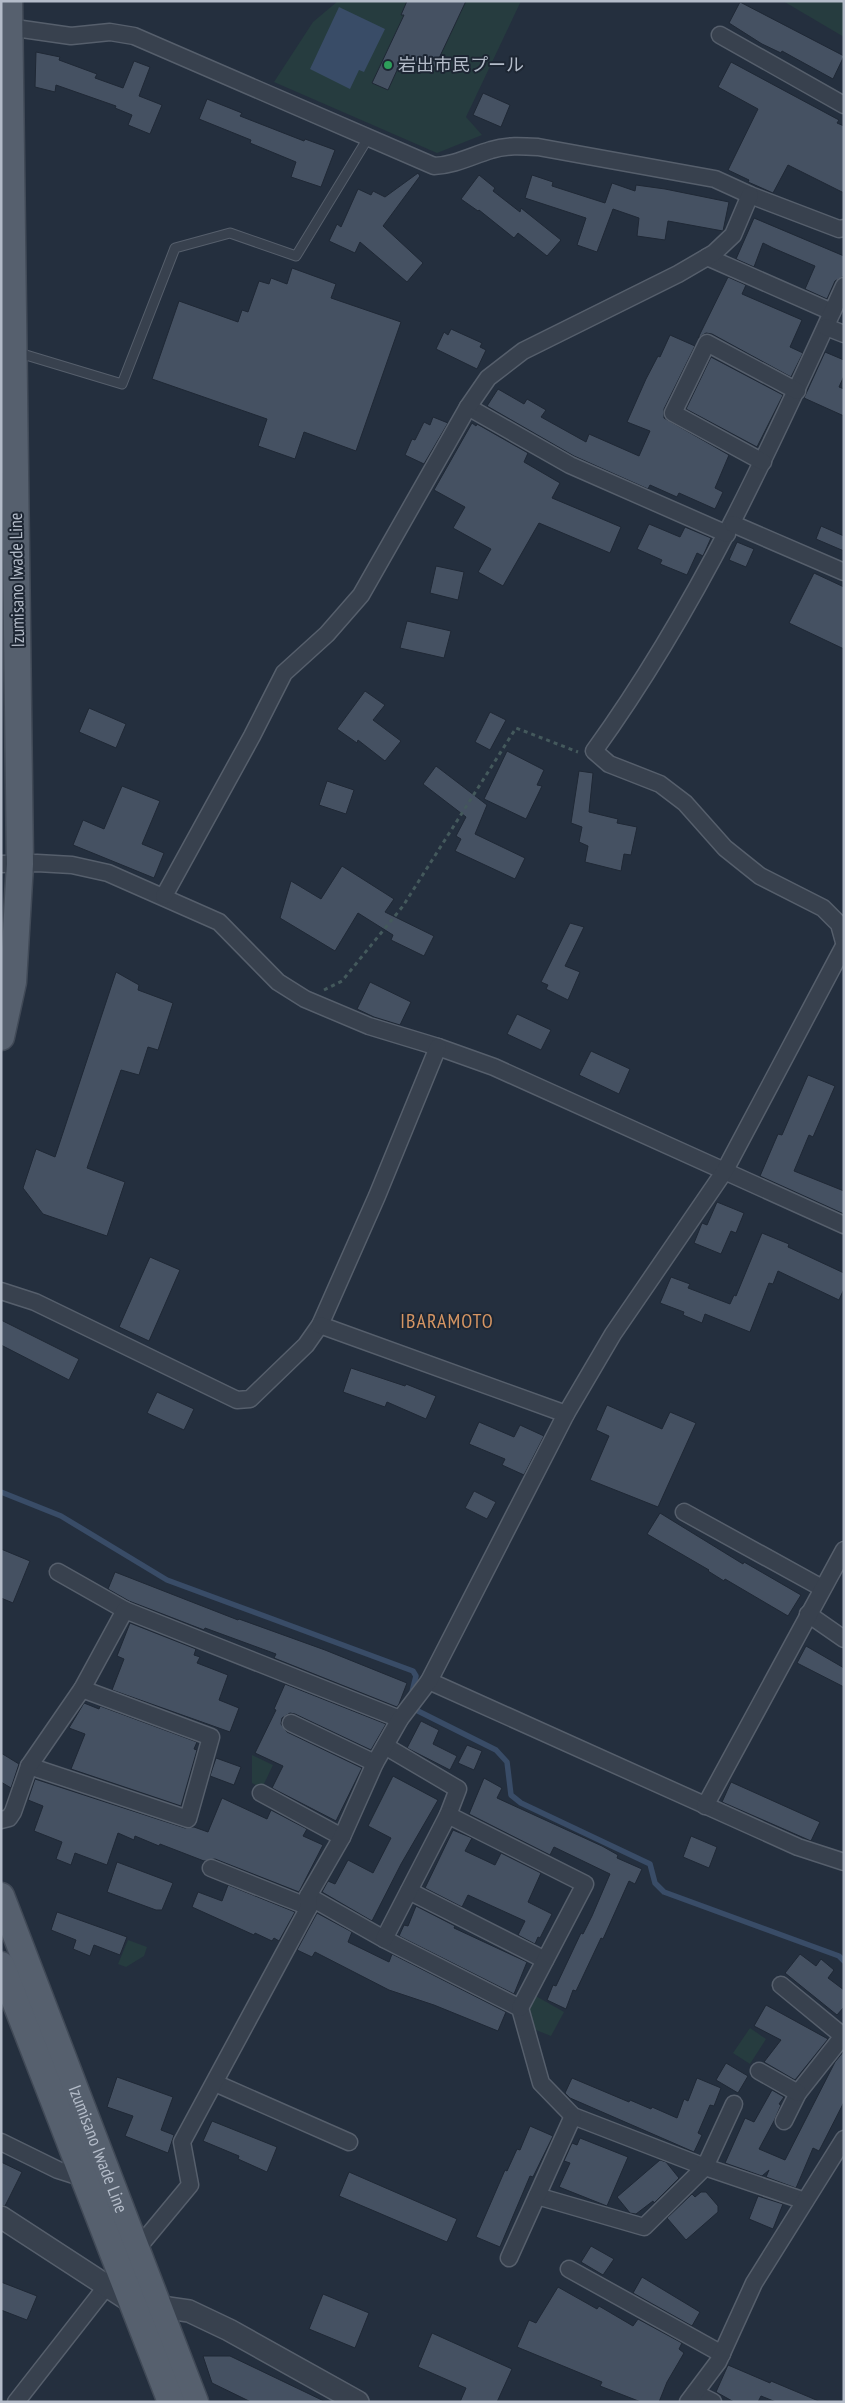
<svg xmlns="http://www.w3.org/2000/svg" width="845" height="2403" viewBox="0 0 845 2403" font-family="'PT Sans Narrow','Noto Sans JP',sans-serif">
	<rect width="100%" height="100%" fill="#242f3e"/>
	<g fill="#263c3f">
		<polygon points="338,1 521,1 466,117 482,135 437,153 274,82 313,22"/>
		<polygon points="783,1 844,1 844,37"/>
		<polygon points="252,1755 273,1765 262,1788 252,1783"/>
		<polygon points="128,1940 147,1947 144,1956 126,1967 118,1964"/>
		<polygon points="534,1995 564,2012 551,2036 531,2028 527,2013"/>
		<polygon points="750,2028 766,2039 750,2064 733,2053"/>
	</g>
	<polygon fill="#394c67" points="339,7 385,29 364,72 359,70 350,89 310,69"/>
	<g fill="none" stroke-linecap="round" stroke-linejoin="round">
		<polyline stroke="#394c67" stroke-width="5.5" points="1,1492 61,1516 167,1580 413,1671 416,1676 411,1696 418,1711 496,1750 507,1762 511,1795 521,1803 650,1864 655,1883 664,1892 839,1956 844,1961"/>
	</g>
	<g fill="#455162" stroke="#1f2835">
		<polygon points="407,1 466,1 433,71 403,57 388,90 372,83 404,15 401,15"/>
		<polygon points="740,2 844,56 833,79 782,51 781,53 762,44 729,23"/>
		<polygon points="36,52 60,57 59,60 97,74 95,78 123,88 134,61 150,67 139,96 162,105 150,134 128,125 132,115 115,108 116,106 56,85 55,92 35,87"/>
		<polygon points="731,62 839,120 837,123 844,126 844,193 788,165 773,193 748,182 749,180 728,170 758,109 718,87"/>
		<polygon points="483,93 510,105 501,127 473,115"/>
		<polygon points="207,99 242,113 240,116 304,141 305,139 335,150 321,187 291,177 296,162 250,143 251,140 199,119"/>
		<polygon points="418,173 420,176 383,226 423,263 407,282 360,242 355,253 329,241 337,224 341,227 358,189 371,195 373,191 385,197"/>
		<polygon points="479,175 495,188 493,191 520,212 521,208 561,240 547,256 518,233 514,238 479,210 478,211 461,199"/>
		<polygon points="532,175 553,182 552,186 605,203 612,183 635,191 636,185 665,189 729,202 723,231 668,221 665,240 637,236 639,218 613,209 597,252 577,245 586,218 525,198"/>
		<polygon points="754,218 844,256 844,276 835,281 827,299 805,289 815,266 773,248 763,243 754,267 736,259"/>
		<polygon points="292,268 336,284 331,298 401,322 356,451 304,432 295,459 258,446 267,419 152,379 179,301 238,322 242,310 248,312 259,281 269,284 271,278 287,284"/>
		<polygon points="728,277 746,285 742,294 802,320 790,347 803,353 791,377 712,334 706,333 698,338"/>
		<polygon points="451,329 482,343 480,347 486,350 477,369 436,349 444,332 448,335"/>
		<polygon points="670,335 695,346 664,409 664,418 729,455 715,488 723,492 715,509 679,493 677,497 650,485 648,489 574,456 487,406 498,389 524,404 527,399 546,410 541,417 586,442 589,434 639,456 650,431 627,422 646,379 658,356 660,357"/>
		<polygon points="825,352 844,360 844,376 839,387 844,389 844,416 804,398"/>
		<polygon points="711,357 783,395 757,447 686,409"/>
		<polygon points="433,417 448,423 424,464 405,455 412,439 415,440 424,422 430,425"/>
		<polygon points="472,423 476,426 477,424 528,453 524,462 560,483 552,498 621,527 610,553 539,523 503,586 478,572 491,549 453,528 465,507 434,490"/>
		<polygon points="649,524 680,537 685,527 711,538 703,556 697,553 687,575 660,564 662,560 637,549"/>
		<polygon points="821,526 844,536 844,551 816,539"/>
		<polygon points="737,542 754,549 746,567 729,560"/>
		<polygon points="436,566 464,572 458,600 430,593"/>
		<polygon points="814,573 844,587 844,649 789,623"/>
		<polygon points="407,621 451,631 444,658 400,648"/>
		<polygon points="365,691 385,705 373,720 401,741 385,761 358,740 357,743 337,729"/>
		<polygon points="89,708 126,724 116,748 79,732"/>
		<polygon points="490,712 506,720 490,750 475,742"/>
		<polygon points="507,751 544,770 537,785 542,786 526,819 484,799"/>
		<polygon points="436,766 487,805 475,834 525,858 515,879 455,851 461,839 456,836 466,817 423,784"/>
		<polygon points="579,771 593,773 589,812 618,819 617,823 637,827 631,855 624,854 621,871 585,862 588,846 579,842 582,827 571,823"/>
		<polygon points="327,781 354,790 346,814 319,805"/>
		<polygon points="122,786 160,801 142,844 164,853 154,878 73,845 83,820 104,829"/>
		<polygon points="342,866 394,899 385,912 434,936 424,956 391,940 393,935 358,913 335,951 280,918 291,881 321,899"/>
		<polygon points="570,923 584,927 565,966 580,972 568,1000 546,989 548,985 541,982"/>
		<polygon points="116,972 139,985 138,990 173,1003 158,1050 148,1047 139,1075 121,1070 87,1168 125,1182 107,1236 43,1214 23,1188 36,1149 55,1157"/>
		<polygon points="370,982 411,1002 400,1025 374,1017 357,1009"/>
		<polygon points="517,1014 551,1030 541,1050 507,1034"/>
		<polygon points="591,1051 630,1069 619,1094 579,1075"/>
		<polygon points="808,1075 835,1086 813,1137 809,1135 794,1171 844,1191 844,1214 760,1176 778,1134 782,1135"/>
		<polygon points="717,1202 744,1213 736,1233 731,1231 721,1254 694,1243 702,1223 707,1225"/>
		<polygon points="762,1233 789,1244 788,1247 844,1273 844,1289 839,1300 778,1271 773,1284 769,1283 750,1332 705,1314 702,1323 683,1315 684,1312 660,1303 671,1277 690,1284 688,1288 730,1304 734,1295 736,1296"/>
		<polygon points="150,1257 180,1270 149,1341 119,1327"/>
		<polygon points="1,1320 79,1359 69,1380 1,1345"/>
		<polygon points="351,1368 405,1386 406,1384 436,1396 426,1419 387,1402 385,1407 343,1392"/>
		<polygon points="157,1392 194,1409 184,1430 147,1413"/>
		<polygon points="607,1405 662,1429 670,1412 696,1423 658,1507 590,1480 609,1436 596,1430"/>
		<polygon points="479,1422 514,1437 520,1425 544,1436 524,1475 502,1465 505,1459 469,1444"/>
		<polygon points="474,1491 496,1502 487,1519 465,1508"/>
		<polygon points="660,1513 743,1564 744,1562 801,1595 788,1616 725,1579 724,1581 708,1571 709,1570 647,1534"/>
		<polygon points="1,1549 30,1561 13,1603 1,1598"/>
		<polygon points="115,1572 238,1620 239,1619 325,1650 407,1683 399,1704 397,1707 274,1658 276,1654 205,1628 204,1630 129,1601 108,1589"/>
		<polygon points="130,1623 196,1649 194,1655 200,1657 197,1663 228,1675 219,1700 239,1708 230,1732 112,1690 124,1659 117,1656"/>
		<polygon points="806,1646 844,1668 844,1687 797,1663"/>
		<polygon points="285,1684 386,1724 371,1750 295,1714 290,1713 282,1718 281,1724 287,1732 362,1768 336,1821 272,1788 283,1766 255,1753 276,1710 274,1709"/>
		<polygon points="84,1703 99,1709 100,1706 197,1742 194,1749 197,1750 181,1806 71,1769 85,1734 69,1728"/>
		<polygon points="421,1721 439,1730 433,1744 457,1756 450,1770 407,1748"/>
		<polygon points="467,1745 482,1751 474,1770 458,1763"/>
		<polygon points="1,1753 19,1764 11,1788 1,1782"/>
		<polygon points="216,1758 241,1767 234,1785 210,1776"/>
		<polygon points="393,1776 438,1800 401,1864 372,1921 322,1892 328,1881 335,1884 348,1860 373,1873 391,1838 368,1826"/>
		<polygon points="484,1778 502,1788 497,1798 602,1846 618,1855 617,1858 642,1869 635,1884 629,1881 603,1939 601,1938 576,1991 573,1990 566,2009 547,2000 553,1985 556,1986 581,1933 583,1934 592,1916 610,1874 554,1847 550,1855 469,1814"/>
		<polygon points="35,1779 185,1828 194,1827 208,1832 222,1798 267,1819 271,1810 307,1829 303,1836 323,1845 299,1892 215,1859 204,1861 160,1844 159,1846 135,1836 134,1840 118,1833 107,1865 75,1853 71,1865 56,1859 62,1842 34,1831 43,1806 28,1800"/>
		<polygon points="731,1782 820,1822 811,1841 722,1802"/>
		<polygon points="453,1830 472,1838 465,1851 495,1865 501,1853 541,1873 528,1902 552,1914 540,1938 538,1937 535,1944 518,1935 525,1921 468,1895 462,1907 425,1888"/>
		<polygon points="691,1836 717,1847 709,1868 683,1857"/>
		<polygon points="117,1862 173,1883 162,1910 156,1910 107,1892"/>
		<polygon points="228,1885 295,1912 279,1941 274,1938 272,1941 255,1933 254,1935 192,1907 198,1892 222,1901"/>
		<polygon points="416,1906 455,1926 454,1928 527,1962 514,1994 399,1936 404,1925 408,1926"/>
		<polygon points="57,1912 127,1937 120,1955 94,1945 90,1956 73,1949 76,1940 51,1930"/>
		<polygon points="317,1913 352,1932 348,1942 389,1962 392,1954 506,2012 498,2031 434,2005 389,1990 315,1952 312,1957 297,1950"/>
		<polygon points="800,1954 816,1966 821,1959 834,1970 828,1978 844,1990 844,2007 837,2015 785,1973"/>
		<polygon points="766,2005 828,2039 795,2080 764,2062 781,2040 754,2026"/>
		<polygon points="844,2051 844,2102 819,2151 813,2148 796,2188 766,2177 769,2170 762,2176 725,2163 745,2118 754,2122 772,2090 784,2097 779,2104 781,2105 774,2121 759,2149 785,2160 835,2062"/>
		<polygon points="726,2063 748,2076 738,2093 716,2080"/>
		<polygon points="117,2077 173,2097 161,2130 174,2135 168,2153 125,2136 133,2116 107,2107"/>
		<polygon points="572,2078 629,2102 630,2100 651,2109 652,2107 677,2118 684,2099 688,2101 697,2078 721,2088 714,2106 710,2105 698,2133 702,2135 694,2152 570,2098 565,2093"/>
		<polygon points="212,2121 277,2147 267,2172 238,2159 239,2156 203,2141"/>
		<polygon points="530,2126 553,2136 533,2177 530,2176 500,2247 476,2237 505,2170 507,2171 517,2149 520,2150"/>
		<polygon points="580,2138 628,2157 607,2206 559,2187 570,2163 564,2161 572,2143 577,2145"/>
		<polygon points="660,2160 666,2162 679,2178 654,2203 653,2201 636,2214 630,2213 617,2197"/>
		<polygon points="1,2162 22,2172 5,2206 1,2205"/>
		<polygon points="349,2172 457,2219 447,2242 339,2196"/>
		<polygon points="701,2192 706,2192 718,2206 718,2212 686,2240 667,2218 692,2194 695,2197"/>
		<polygon points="758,2196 783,2204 773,2229 749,2219"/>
		<polygon points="591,2246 614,2259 603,2275 581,2262"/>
		<polygon points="642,2277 700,2312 692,2326 633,2293"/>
		<polygon points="1,2282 37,2296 27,2320 1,2310"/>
		<polygon points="558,2287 597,2309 599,2306 633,2326 638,2319 682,2343 679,2349 684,2353 667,2382 659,2402 641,2402 600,2386 602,2382 517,2347 529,2320 536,2323"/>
		<polygon points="323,2294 369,2313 355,2348 309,2329"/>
		<polygon points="432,2333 512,2369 497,2402 460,2402 466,2388 418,2367"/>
		<polygon points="203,2356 230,2356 326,2402 251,2402 212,2383"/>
		<polygon points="728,2365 770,2383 771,2381 821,2402 776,2402 761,2396 758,2402 734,2402 716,2392"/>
	</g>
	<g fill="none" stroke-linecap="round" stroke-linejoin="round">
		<defs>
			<polyline id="service" points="16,352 122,384 175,248 230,233 296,256 368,138"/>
			<g id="minor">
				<path d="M1 26 71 36 110 32 134 36 434 166C455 165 471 156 491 150 506 145 522 146 538 147L715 179 750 195 839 229 844 228"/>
				<polyline points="720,35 844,105"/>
				<polyline points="707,257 832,312"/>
				<path d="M844 286C771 447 698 607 594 751L609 764 660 784 685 803 725 848 760 876 823 908 839 924 844 942"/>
				<polyline points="826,327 844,334"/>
				<polyline points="468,407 570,465 727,534"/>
				<polyline points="763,462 673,413 707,343 797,391"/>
				<polyline points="733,524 844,572"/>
				<polyline points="1,864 37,863 72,865 108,873 219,922 278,982 305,999 369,1026 438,1047 494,1067 844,1225"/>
				<polyline points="164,896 252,736 284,673 327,634 361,595 468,407 488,378 523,351 678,274 714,253 733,235 750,195"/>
				<polyline points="1,1291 35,1302 237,1400 250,1399 306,1345 320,1325 377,1196 438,1047"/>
				<polyline points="320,1325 566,1414"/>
				<polyline points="684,1512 822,1588"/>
				<polyline points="58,1572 125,1610"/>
				<polyline points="808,1614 844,1639"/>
				<polyline points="429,1681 798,1847 844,1862"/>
				<polyline points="291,1723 375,1763"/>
				<polyline points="385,1746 458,1789 448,1815"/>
				<polyline points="29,1766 188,1819 211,1737 82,1689"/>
				<polyline points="261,1793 342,1837"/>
				<polyline points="705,1806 844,1550"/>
				<polyline points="1,1820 9,1818 13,1812 29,1766 82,1689 125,1610 400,1719"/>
				<polyline points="211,1868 309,1907"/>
				<polyline points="409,1891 545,1960"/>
				<polyline points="308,1896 384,1939 520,2008 541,2083 573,2116 705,2167 805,2201"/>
				<polyline points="384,1939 448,1815 585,1884 520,2008"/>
				<polyline points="781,1985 843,2036 798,2093 784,2121"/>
				<polyline points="759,2071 798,2093"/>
				<polyline points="215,2083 349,2142"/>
				<polyline points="1,2142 58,2170 83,2178"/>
				<polyline points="537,2196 644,2227 705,2167 734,2104"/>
				<polyline points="132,2255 190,2185 182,2142 309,1907 308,1896 342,1837 375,1763 400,1719 429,1681 566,1414 613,1334 724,1172 844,946"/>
				<polyline points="509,2258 573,2116"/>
				<polyline points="569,2269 722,2354"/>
				<polyline points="695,2393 713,2402"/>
				<polyline points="16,2402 113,2278"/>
				<polyline points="688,2402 718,2362 754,2283 844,2139"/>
			</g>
			<polyline id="tertiary" points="1,2217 133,2303 189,2311 229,2330 358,2402"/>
			<g id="primary">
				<polyline points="1,1037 13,982 20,864 9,1"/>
				<path id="s1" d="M1 1896 195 2402"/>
				<polyline points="1,1965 171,2402"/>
			</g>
		</defs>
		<use href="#service" stroke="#565f6c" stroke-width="11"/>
		<use href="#minor" stroke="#565f6c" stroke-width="19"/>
		<use href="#tertiary" stroke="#565f6c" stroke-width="24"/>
		<use href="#primary" stroke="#414a57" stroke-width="29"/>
		<polyline stroke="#44595c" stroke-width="3" stroke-dasharray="4 4" stroke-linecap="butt" points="324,990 342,981 403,906 516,728 578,752"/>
		<use href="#service" stroke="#38414e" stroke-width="9"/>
		<use href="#minor" stroke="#38414e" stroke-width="16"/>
		<use href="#tertiary" stroke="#38414e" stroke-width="21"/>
		<use href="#primary" stroke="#56606e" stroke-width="26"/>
	</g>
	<circle fill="#2e9e5b" stroke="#1d2633" stroke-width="2" cx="388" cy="65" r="5"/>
	<g text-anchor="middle" stroke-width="4" stroke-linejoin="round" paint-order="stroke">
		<g font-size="18" fill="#b4bcc9" stroke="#1d2633" text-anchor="start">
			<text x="398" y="71">岩出市民プール</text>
		</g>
		<g font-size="18" fill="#b4bcc9" stroke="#1d2633">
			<text transform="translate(17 580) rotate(-91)" y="6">Izumisano Iwade Line</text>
			<text dy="6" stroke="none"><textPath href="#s1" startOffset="271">Izumisano Iwade Line</textPath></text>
		</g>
		<g font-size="20" letter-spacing="1" fill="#d59563" stroke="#1d2633">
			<text x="447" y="1328">IBARAMOTO</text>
		</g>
	</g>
	<rect width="845" height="2403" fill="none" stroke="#b4bcc9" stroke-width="5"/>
</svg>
